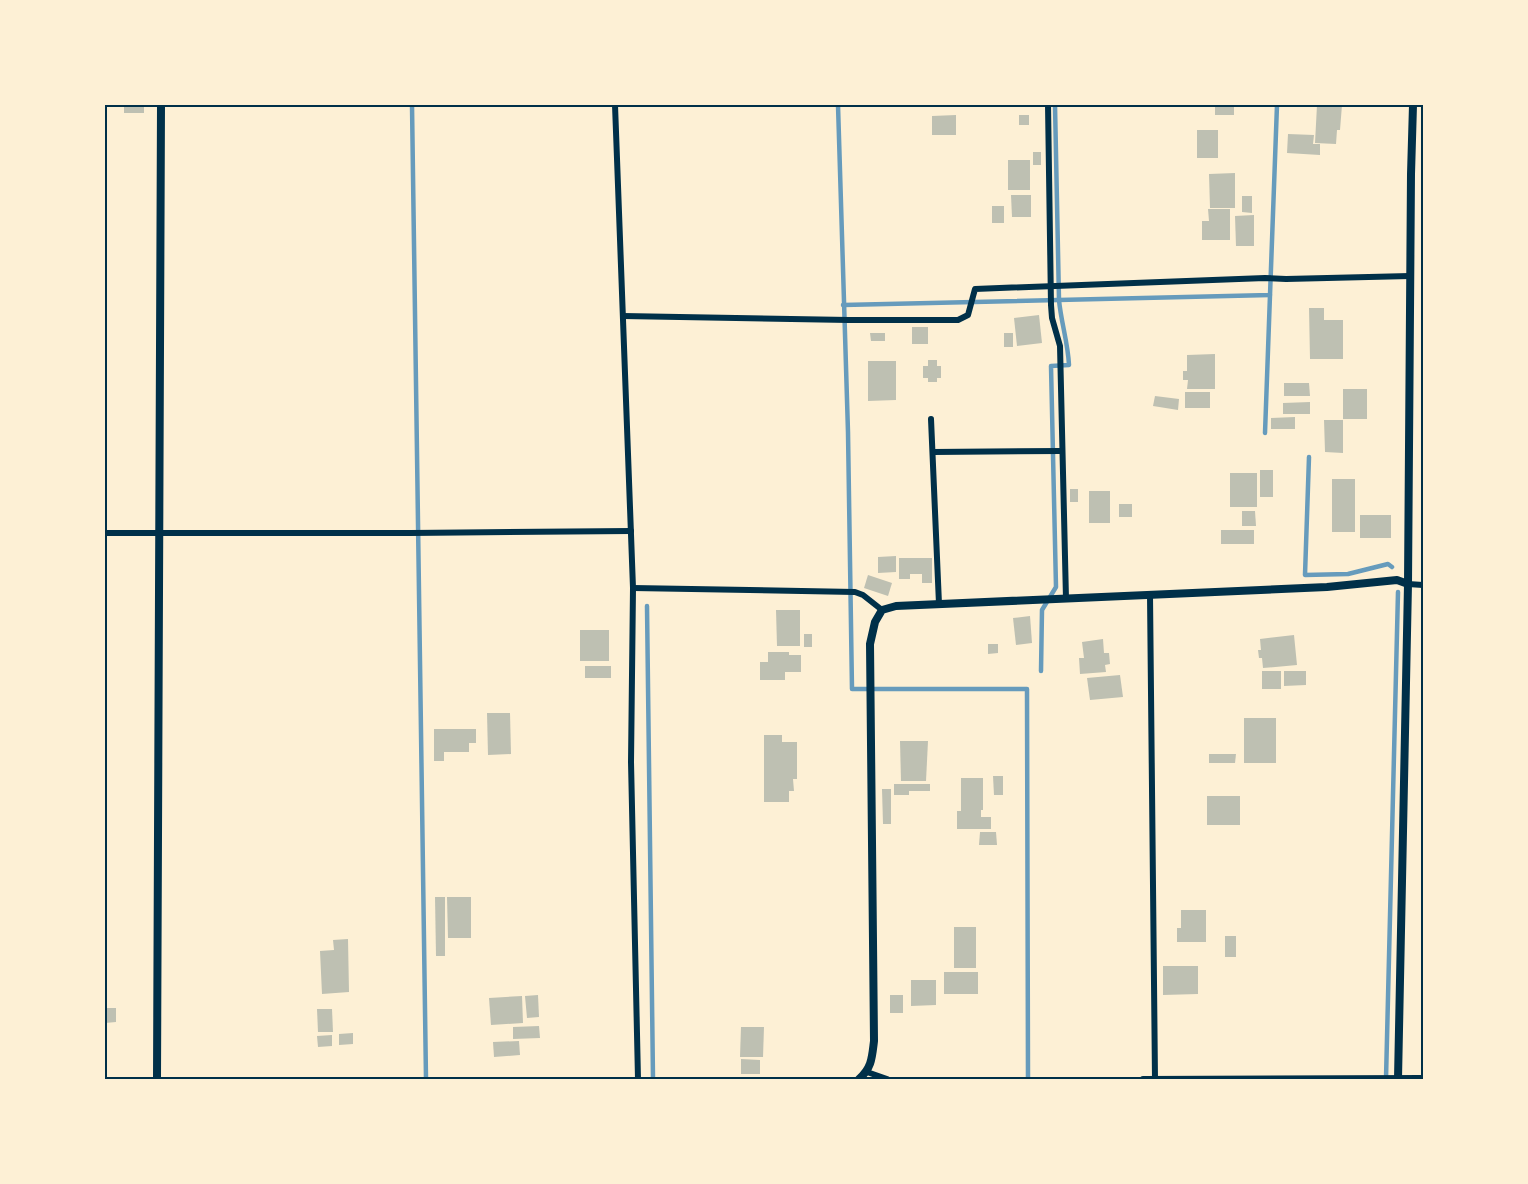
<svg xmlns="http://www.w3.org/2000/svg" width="1528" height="1184" viewBox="0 0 1528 1184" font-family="'Libre Baskerville',serif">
	<rect width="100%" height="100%" fill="#fdf0d5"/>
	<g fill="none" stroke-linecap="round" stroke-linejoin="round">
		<g stroke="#669bbc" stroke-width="4.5">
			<polyline points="412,105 426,1079"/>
			<polyline points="838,105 848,432 852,689 1027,689 1028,1079"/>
			<polyline points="843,305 1270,295 1277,105"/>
			<polyline points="1265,433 1270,295"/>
			<polyline points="1309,457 1305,575 1348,574 1388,564 1392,567"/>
			<polyline points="647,606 653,1079"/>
			<path d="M1041 671 1042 610 1056 587 1051 366 1069 365C1068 343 1061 322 1059 300L1055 105"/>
			<polyline points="1386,1079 1398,592"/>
		</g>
	</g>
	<g fill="#bec0b2">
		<rect x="124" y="105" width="20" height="8"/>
		<rect x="1215" y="105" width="19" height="10"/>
		<polygon points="1317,105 1342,105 1340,130 1337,130 1336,144 1315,143"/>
		<polygon points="956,115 956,135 932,135 932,116"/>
		<rect x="1019" y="115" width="10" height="10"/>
		<rect x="1197" y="130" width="21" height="28"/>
		<polygon points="1288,134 1314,135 1313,144 1320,144 1320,155 1287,153"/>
		<rect x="1033" y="152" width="8" height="13"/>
		<rect x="1008" y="160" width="22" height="30"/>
		<polygon points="1235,173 1235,208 1210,208 1209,174"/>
		<polygon points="1011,195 1031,195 1031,217 1012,217"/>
		<polygon points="1242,196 1252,196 1252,213 1242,212"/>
		<rect x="992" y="206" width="12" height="17"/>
		<polygon points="1208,209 1230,209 1230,240 1202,240 1202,221 1209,221"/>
		<polygon points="1254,215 1254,246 1236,246 1235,216"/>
		<polygon points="1309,308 1324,308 1324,320 1343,320 1343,359 1310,359"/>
		<polygon points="1039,315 1042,343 1017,346 1014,318"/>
		<rect x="912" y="327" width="16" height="17"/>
		<polygon points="870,333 885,333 885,341 871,341"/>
		<rect x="1004" y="333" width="9" height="14"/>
		<polygon points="1215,354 1215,389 1187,389 1188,380 1183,380 1183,371 1187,371 1187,355"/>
		<polygon points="928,360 937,360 937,366 941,366 941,378 937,378 937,382 928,382 928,378 923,378 923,366 928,366"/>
		<polygon points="868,361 896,361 896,400 868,401"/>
		<polygon points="1284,383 1309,383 1310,396 1284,396"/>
		<rect x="1343" y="389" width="24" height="30"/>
		<rect x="1185" y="392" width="25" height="16"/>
		<polygon points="1155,396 1179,399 1178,410 1153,406"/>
		<polygon points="1310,402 1310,414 1283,414 1283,403"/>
		<polygon points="1295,417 1295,429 1271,429 1271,418"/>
		<polygon points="1324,420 1343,420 1343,453 1325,452"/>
		<rect x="1260" y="470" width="13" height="27"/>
		<rect x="1230" y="473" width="27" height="34"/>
		<rect x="1332" y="479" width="23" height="53"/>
		<rect x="1070" y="489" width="8" height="13"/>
		<rect x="1089" y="491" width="21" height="32"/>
		<rect x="1119" y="504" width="13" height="13"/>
		<polygon points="1242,511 1255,511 1256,526 1242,526"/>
		<rect x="1360" y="515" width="31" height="23"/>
		<rect x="1221" y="530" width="33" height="14"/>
		<polygon points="896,556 896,572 878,573 878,557"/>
		<polygon points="899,558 932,558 932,583 922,583 922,574 910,574 910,579 899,579"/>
		<polygon points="868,575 892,583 888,596 864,588"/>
		<polygon points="776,610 800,610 800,646 777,646"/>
		<polygon points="1030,616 1032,643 1016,645 1013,618"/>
		<rect x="580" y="630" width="29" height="31"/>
		<rect x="804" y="634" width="8" height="13"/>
		<polygon points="1294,635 1297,665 1263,668 1262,658 1259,658 1258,650 1261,650 1260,639"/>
		<polygon points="1103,639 1104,653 1109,653 1110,664 1105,665 1106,672 1080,674 1079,658 1084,658 1082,642"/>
		<polygon points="988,644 998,644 998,653 988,654"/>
		<polygon points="768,652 789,652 789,655 801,655 801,672 785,672 785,680 760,680 760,662 768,662"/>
		<rect x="585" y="666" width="26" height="12"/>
		<rect x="1262" y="671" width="19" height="18"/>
		<polygon points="1284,671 1306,671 1306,685 1284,686"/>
		<polygon points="1120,675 1123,697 1090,700 1087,678"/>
		<polygon points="487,713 510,713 511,754 488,755"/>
		<rect x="1244" y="718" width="32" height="45"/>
		<polygon points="434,729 476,729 476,743 469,743 469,752 444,752 444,761 434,761"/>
		<polygon points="764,735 782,735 782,742 797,742 797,779 793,779 794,791 789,791 789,802 764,802"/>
		<polygon points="900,741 928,741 926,781 901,781"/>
		<polygon points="1209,754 1236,754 1235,763 1209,763"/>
		<polygon points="993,776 1003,776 1003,795 994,795"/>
		<polygon points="961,778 983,778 983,810 981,810 981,817 991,817 991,829 957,829 957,811 961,811"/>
		<polygon points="894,784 930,784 930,791 909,791 909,795 894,795"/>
		<polygon points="882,789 891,789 891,824 883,824"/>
		<rect x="1207" y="796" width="33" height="29"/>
		<polygon points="980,832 996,832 997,845 979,845"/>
		<polygon points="435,897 445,897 445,956 436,956"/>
		<polygon points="447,897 471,897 471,938 448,938"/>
		<polygon points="1181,910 1206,910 1206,942 1177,942 1177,928 1181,928"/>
		<rect x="954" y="927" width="22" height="41"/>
		<rect x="1225" y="936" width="11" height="21"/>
		<polygon points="348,939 349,992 322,994 320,951 334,950 333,940"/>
		<polygon points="1163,966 1198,966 1198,994 1163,995"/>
		<rect x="944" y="972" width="34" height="22"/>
		<polygon points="911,980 936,980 936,1005 911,1006"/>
		<polygon points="538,995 539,1017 527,1018 525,996"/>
		<rect x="890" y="995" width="13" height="18"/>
		<polygon points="522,996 523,1023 491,1025 489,998"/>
		<polygon points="105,1008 116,1008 116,1022 105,1023"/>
		<polygon points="317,1009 332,1009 333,1032 318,1032"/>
		<polygon points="539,1026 540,1038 513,1039 513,1027"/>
		<polygon points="741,1027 764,1027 763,1057 740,1057"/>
		<polygon points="353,1033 353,1044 339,1045 339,1034"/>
		<polygon points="332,1035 332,1046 318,1047 317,1036"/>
		<polygon points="519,1041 520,1055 494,1057 493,1042"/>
		<polygon points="741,1059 760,1060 760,1074 741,1074"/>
	</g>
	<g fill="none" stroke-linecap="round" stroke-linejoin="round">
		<g stroke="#003049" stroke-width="6">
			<polyline points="615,105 633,588 631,762 638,1079"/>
			<polyline points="1048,105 1051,305 1052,318 1060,346 1066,599"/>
			<polyline points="623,316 849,320 958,320 968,315 975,289 1265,278 1286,279 1410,276"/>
			<polyline points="931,419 939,604"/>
			<polyline points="933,452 1061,451"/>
			<polyline points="105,533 411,533 631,531"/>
			<polyline points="1408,584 1423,585"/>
			<polyline points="633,588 855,592 863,595 882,610"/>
			<polyline points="1150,595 1155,1079"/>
			<polyline points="867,1072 887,1079"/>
			<polyline points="1143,1079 1423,1078"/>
		</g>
		<g stroke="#003049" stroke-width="8">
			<polyline points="157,1079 161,105"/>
			<path d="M859 1079C872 1068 872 1057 874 1041L870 644 875 622 882 610 896 606 1327 587 1397 580 1408 584"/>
			<polyline points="1398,1079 1408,584 1411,174 1413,105"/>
		</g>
	</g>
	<rect width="1528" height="1184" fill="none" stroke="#fdf0d5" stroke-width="213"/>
	<rect x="106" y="106" width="1316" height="972" fill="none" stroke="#003049" stroke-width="2"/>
</svg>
